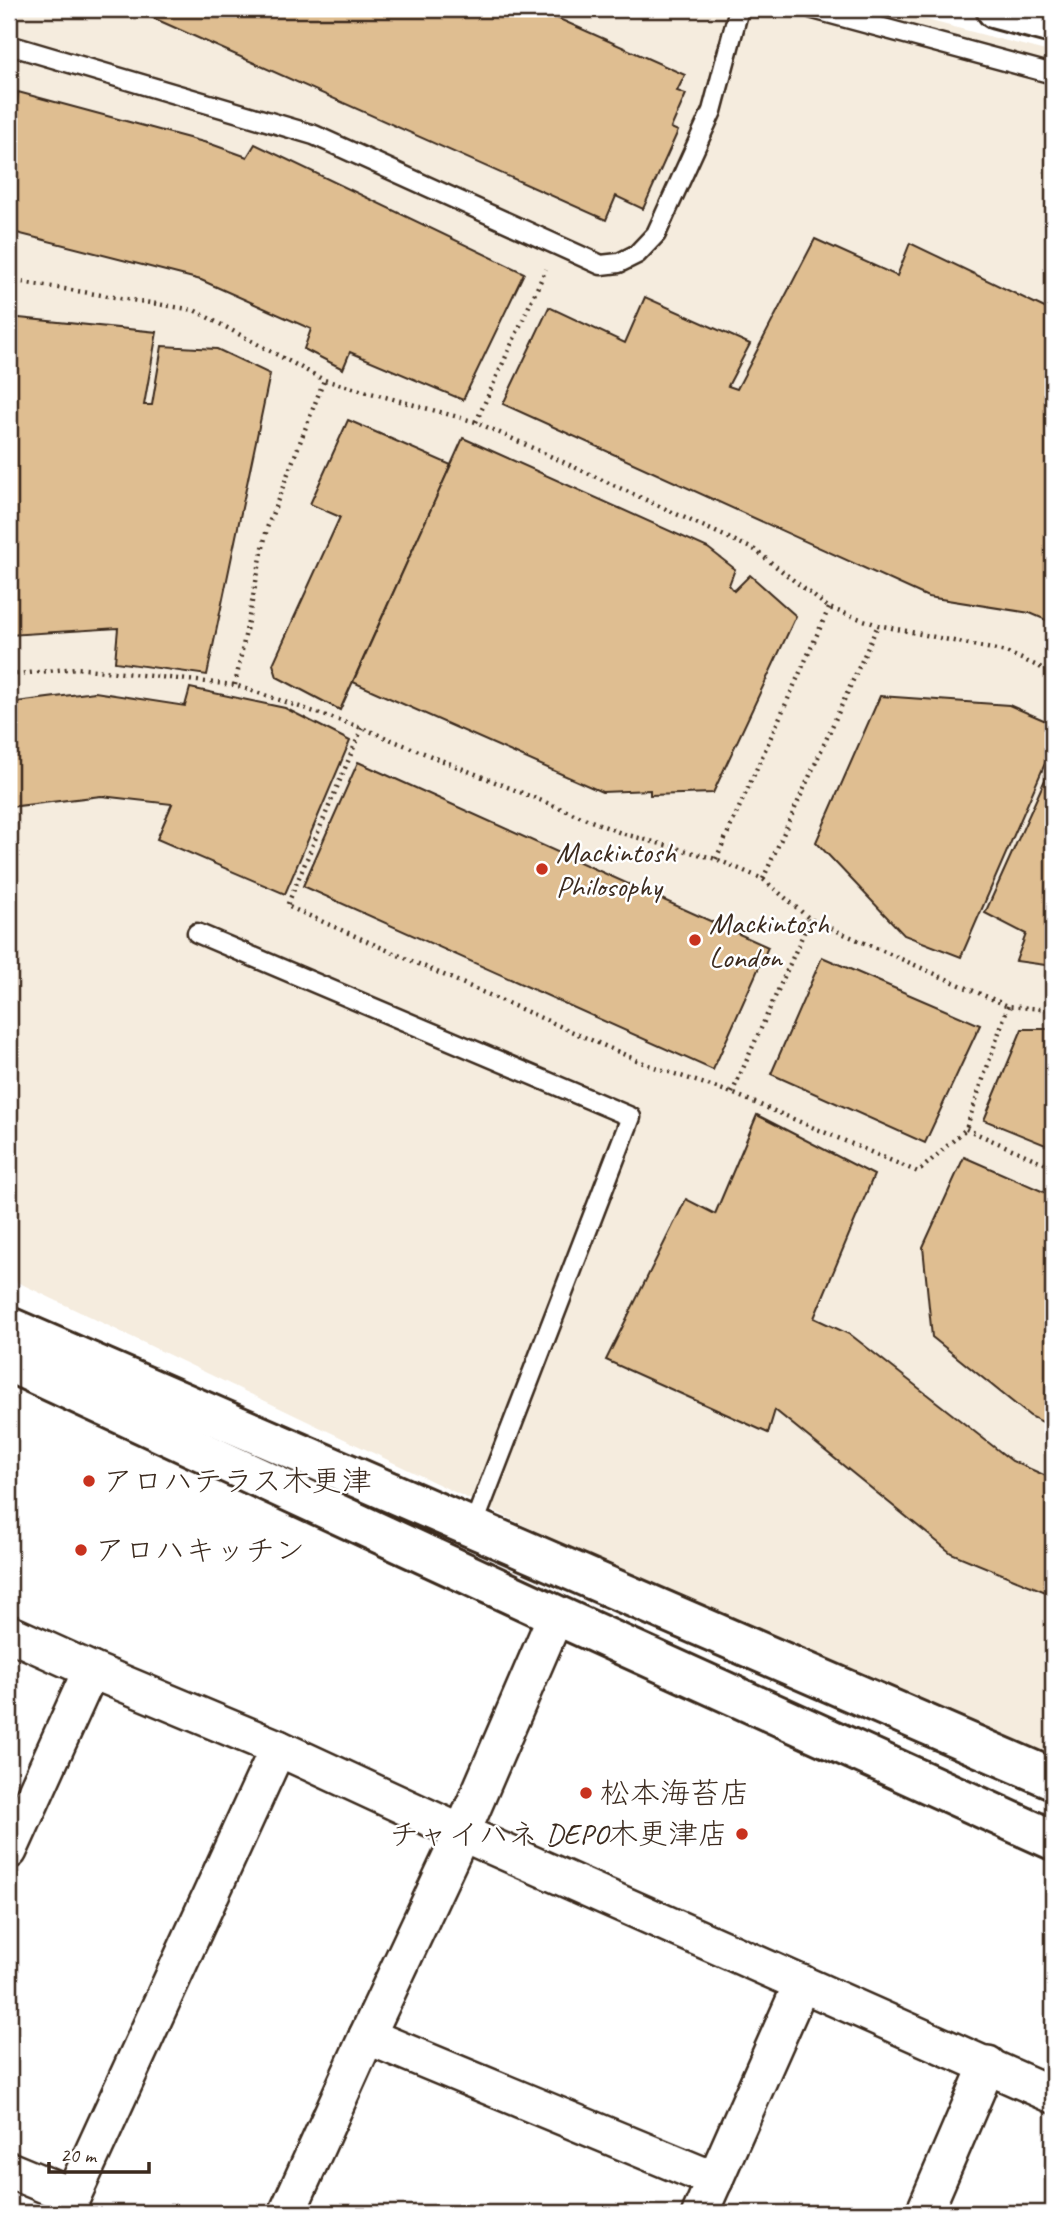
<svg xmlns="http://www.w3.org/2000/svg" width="1062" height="2222" viewBox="0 0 1062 2222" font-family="Caveat,'Klee One',sans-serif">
	<rect width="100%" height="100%" fill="#fff"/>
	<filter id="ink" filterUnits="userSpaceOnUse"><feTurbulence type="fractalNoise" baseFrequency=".0143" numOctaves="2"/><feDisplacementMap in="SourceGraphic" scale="14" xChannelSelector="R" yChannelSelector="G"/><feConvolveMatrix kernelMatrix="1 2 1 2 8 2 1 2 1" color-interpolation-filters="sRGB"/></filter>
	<g filter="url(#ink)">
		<polygon fill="#f5ecde" points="9,9 885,9 1053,53 1053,1757 719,1619 9,1278"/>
		<g fill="#dfbe91" stroke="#3b2a1e" stroke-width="2">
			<polygon points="133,9 537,9 685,75 677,91 686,94 671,128 678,131 643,209 616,196 606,220"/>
			<polygon points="18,92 211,144 247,157 255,144 524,273 463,400 350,352 343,369 304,349 311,329 201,280 9,231 9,122 14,125"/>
			<polygon points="815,239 897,276 910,243 1053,312 1053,623 1030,613 928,597 503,404 549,307 625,343 645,297 750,344 728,386 737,389"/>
			<polygon points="9,317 157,332 144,405 152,405 162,346 217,349 270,374 207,675 115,662 118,628 9,635"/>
			<polygon points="348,420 451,465 340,710 277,677 273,664 340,517 310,504"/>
			<polygon points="463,438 708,548 735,569 729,585 734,591 750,575 796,616 713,793 650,795 650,790 602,792 353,682"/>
			<polygon points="190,688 285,708 350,741 285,894 157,839 172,804 101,796 9,807 9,703 95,692 185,706"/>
			<polygon points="880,696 1009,705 1053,724 1053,745 961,957 904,935 816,842"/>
			<polygon points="358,762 768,947 713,1070 303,886"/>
			<polygon points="1053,762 1053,966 1016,961 1026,934 985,913"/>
			<polygon points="822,957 980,1025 925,1143 771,1074"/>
			<polygon points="1022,1029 1053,1029 1053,1148 984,1120"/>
			<polygon points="757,1115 874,1175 814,1318 851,1335 1012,1461 1053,1479 1053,1595 951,1553 775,1410 768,1433 606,1360 686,1199 715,1214"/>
			<polygon points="964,1157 1053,1196 1053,1427 1030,1416 932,1337 923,1247"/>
		</g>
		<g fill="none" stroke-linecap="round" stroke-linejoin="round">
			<defs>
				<g id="lane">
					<polyline points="813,9 1053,74"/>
					<polyline points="9,45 314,135 601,265 619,263 637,254 656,234 712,111 739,9"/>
					<polyline points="197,933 631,1117 472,1529"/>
				</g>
				<g id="street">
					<polyline points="9,1633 91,1670 278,1748 462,1833 1053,2095"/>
					<polyline points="9,1851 91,1670"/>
					<polyline points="367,2036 715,2180"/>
					<polyline points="9,2170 72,2196"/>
					<polyline points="65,2213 278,1748"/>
					<polyline points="287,2213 367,2036 462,1833 556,1615"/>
					<polyline points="700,2213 802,1983"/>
					<polyline points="924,2213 988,2064"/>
				</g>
				<g id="secondary">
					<polyline points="996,9 1053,24"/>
					<polyline points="9,1327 1053,1779"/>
					<polyline points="9,1362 556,1615 1053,1840"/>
				</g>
			</defs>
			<use href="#lane" stroke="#3b2a1e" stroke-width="23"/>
			<use href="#street" stroke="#3b2a1e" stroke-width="40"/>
			<use href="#secondary" stroke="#3b2a1e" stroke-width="44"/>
			<g stroke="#3b2a1e" stroke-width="4.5" stroke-dasharray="2 5" stroke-linecap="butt">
				<polyline points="9,280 194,310 324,380 476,422 755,550 829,608 878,625 1006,652 1053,673"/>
				<polyline points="476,422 546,269"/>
				<polyline points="9,675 77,668 235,685 362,728 621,833 716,859 763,879 810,919 1008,1006 1053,1010"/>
				<polyline points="235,685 267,528 324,380"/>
				<polyline points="362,728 287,906 648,1065 732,1093 918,1172 966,1129 1008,1006"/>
				<polyline points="716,859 829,608"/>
				<polyline points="763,879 878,625"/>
				<polyline points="732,1093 810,919"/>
				<polyline points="966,1129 1053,1167"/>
			</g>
			<use href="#lane" stroke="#fff" stroke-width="18"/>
			<use href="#street" stroke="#fff" stroke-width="35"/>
			<use href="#secondary" stroke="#fff" stroke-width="38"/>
		</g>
	</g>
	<g fill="#c8321e" stroke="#fff" stroke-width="2.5">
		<circle cx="542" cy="869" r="7"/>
		<circle cx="695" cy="940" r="7"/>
		<circle cx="89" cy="1481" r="7"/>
		<circle cx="81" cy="1550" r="7"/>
		<circle cx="586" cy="1793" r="7"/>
		<circle cx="742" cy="1834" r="7"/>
	</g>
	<g text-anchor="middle" stroke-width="5" stroke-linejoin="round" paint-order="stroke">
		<g font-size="30" fill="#3b2a1e" stroke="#fff" text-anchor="start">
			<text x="556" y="862">Mackintosh<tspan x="556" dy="34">Philosophy</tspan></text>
			<text x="709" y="933">Mackintosh<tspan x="709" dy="34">London</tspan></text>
			<text x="103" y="1491">アロハテラス木更津</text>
			<text x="95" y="1560">アロハキッチン</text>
			<text x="600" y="1803">松本海苔店</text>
			<text x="728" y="1844" text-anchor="end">チャイハネ DEPO木更津店</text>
		</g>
	</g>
	<rect width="1062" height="2222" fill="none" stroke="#fff" stroke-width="35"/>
	<rect x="18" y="18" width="1027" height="2187" fill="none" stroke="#3b2a1e" stroke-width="2.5" filter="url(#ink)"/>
	<path d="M49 2162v10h100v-10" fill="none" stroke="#3b2a1e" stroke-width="3.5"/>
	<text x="60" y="2162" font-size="21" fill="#3b2a1e" stroke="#ffffff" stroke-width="5" paint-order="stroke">20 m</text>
</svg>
